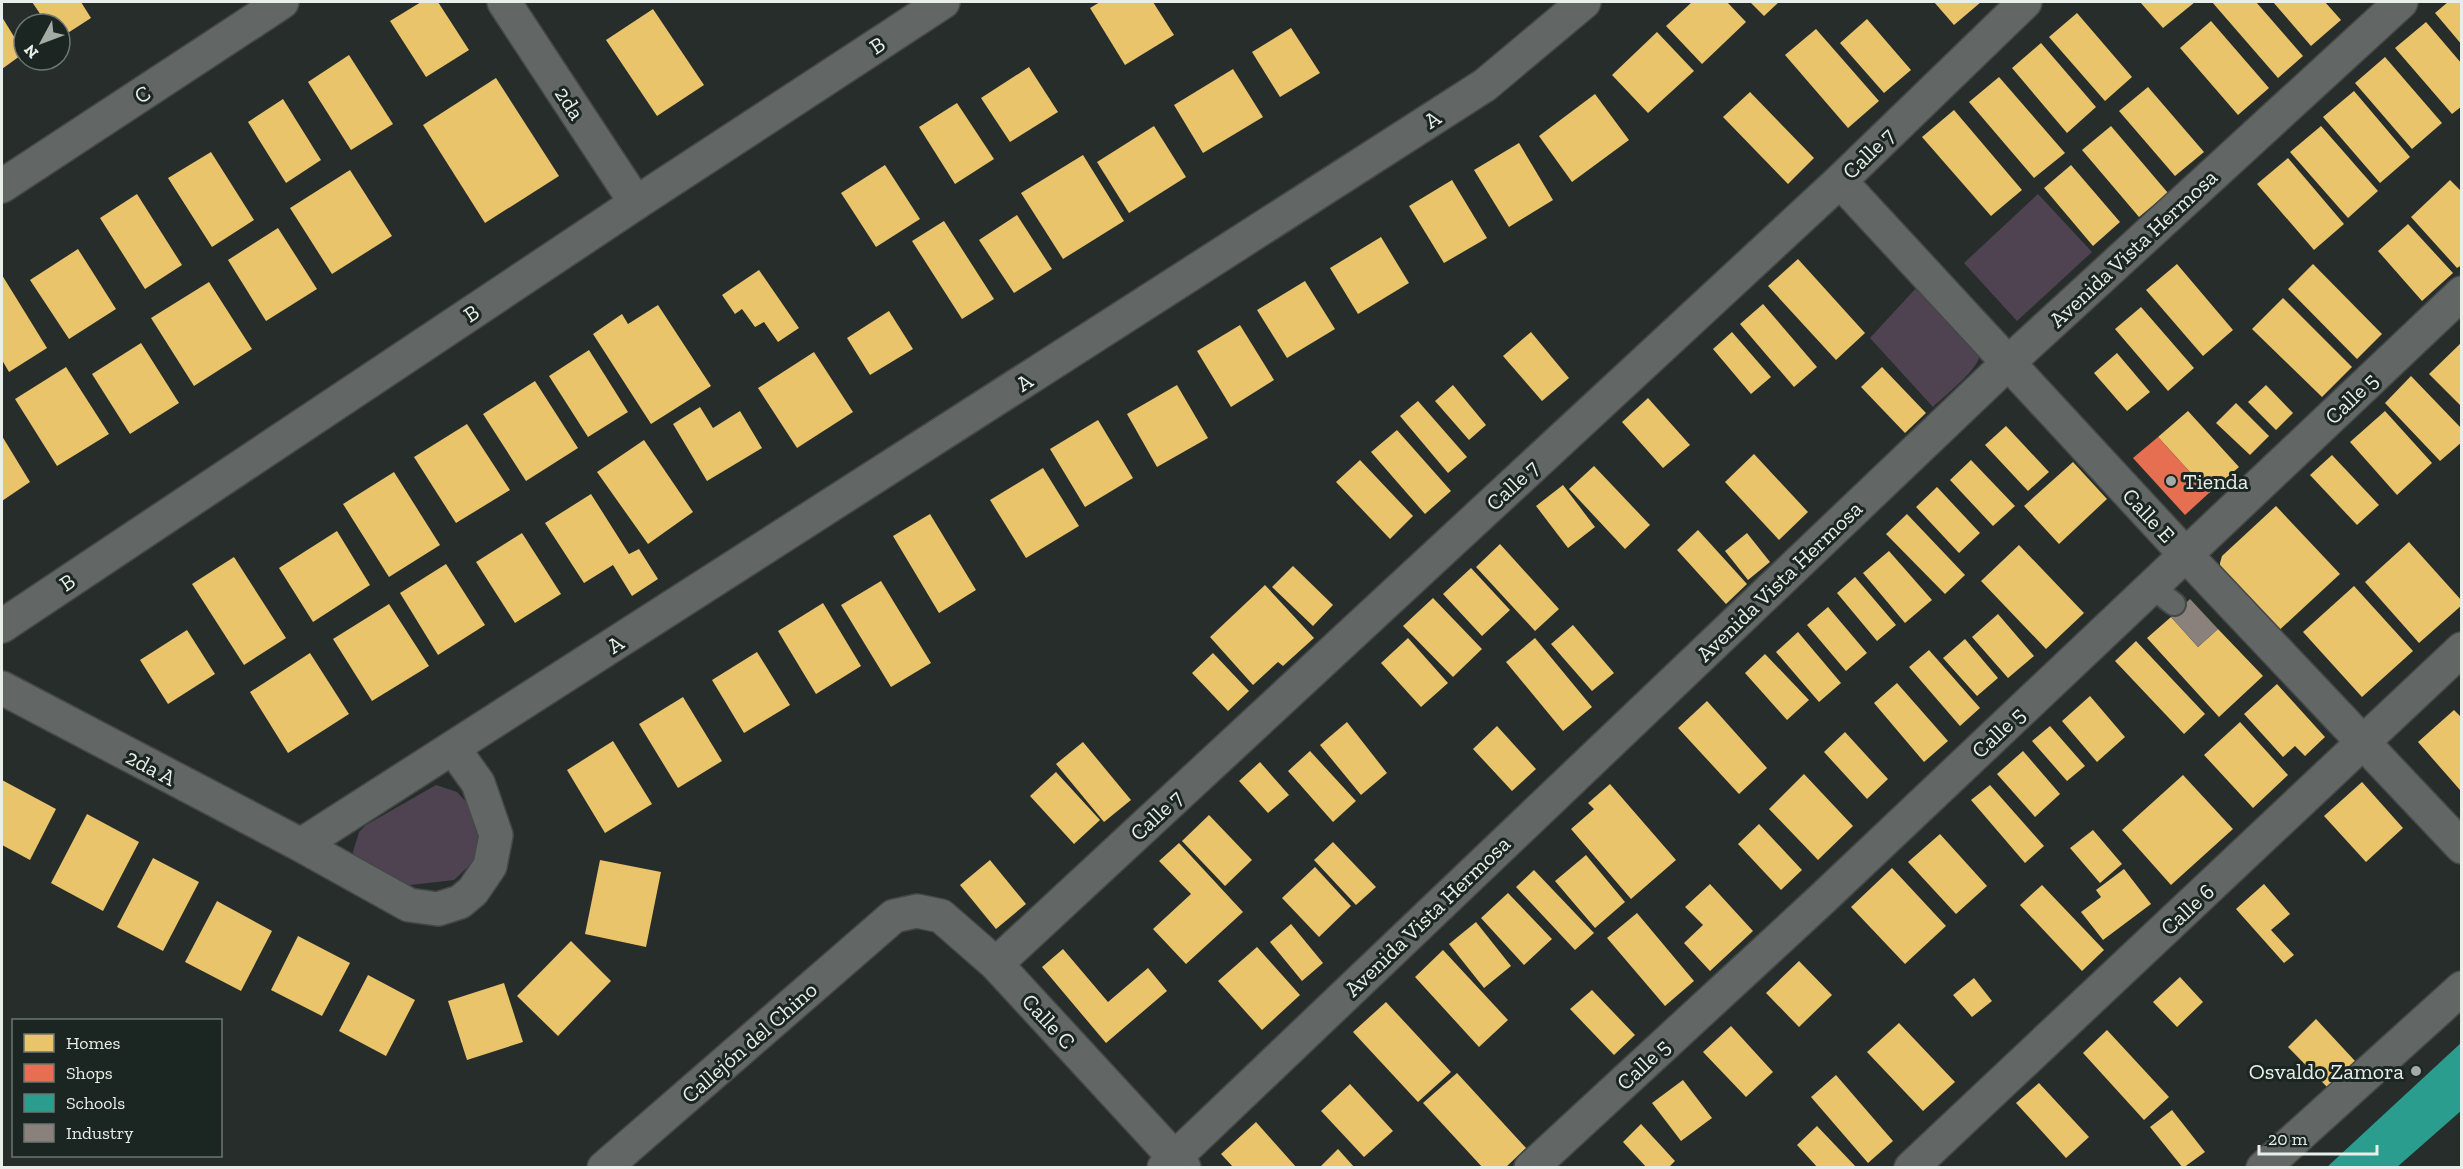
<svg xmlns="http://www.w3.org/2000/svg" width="2463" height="1169" viewBox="0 0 2463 1169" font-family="'Zilla Slab',serif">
	<rect width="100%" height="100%" fill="#272d2a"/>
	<g fill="#4f4351">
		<polygon points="2038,194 2092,252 2017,321 1964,263"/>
		<path d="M1917 287 1980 353C1980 369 1945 395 1933 407L1870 338Z"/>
		<polygon points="436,785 457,792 469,805 480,838 473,862 454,880 402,886 358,866 353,852 359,832 366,825"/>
	</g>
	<g fill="#e9c46a">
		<polygon points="32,2 81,2 91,18 60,38 60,24 47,24"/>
		<polygon points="421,2 438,2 469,50 426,77 390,21"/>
		<polygon points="1100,2 1153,2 1174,35 1125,65 1090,8"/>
		<polygon points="1692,2 1727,2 1746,22 1702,64 1666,26"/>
		<polygon points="1750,2 1779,2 1764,16"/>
		<polygon points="1934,2 1981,2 1954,25"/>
		<polygon points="2140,2 2195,2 2163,28"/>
		<polygon points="2212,2 2256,2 2303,56 2278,78"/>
		<polygon points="2273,2 2325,2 2341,20 2311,46"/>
		<polygon points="2448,2 2462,2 2462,45 2435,13"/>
		<polygon points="653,9 704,85 657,116 606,40"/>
		<polygon points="2077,13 2132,77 2105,101 2049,37"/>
		<polygon points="2,17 24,53 2,69"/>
		<polygon points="1867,19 1911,70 1884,93 1840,43"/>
		<polygon points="2211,21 2269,88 2238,115 2180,48"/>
		<polygon points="2426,22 2462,64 2462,106 2452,114 2395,48"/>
		<polygon points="1291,28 1320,73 1280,97 1252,52"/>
		<polygon points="1816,29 1879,101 1848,128 1785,55"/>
		<polygon points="1657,32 1694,71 1648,113 1612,75"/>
		<polygon points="2041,43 2096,107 2067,133 2012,68"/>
		<polygon points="349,55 393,124 351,150 308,82"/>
		<polygon points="2385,57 2442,123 2412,149 2355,83"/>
		<polygon points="1029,67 1058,112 1010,142 981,98"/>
		<polygon points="1233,69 1263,117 1203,153 1174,105"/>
		<polygon points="1999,77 2065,153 2034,178 1969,102"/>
		<polygon points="496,78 559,176 485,223 423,125"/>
		<polygon points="2148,87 2204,152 2175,176 2119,111"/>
		<polygon points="2354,91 2410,157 2380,183 2323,117"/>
		<polygon points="1750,92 1814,158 1788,184 1723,117"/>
		<polygon points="1595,94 1629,140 1572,182 1539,136"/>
		<polygon points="283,99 321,160 286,183 248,122"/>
		<polygon points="957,103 994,159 955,184 919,127"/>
		<polygon points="1954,110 2022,190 1991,216 1922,137"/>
		<polygon points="1154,126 1186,177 1129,213 1097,162"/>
		<polygon points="2111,126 2168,193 2139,217 2082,150"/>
		<polygon points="2321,126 2378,191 2348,218 2290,152"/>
		<polygon points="1519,143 1553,200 1509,227 1474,170"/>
		<polygon points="211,152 254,220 212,247 168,178"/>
		<polygon points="1083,155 1124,221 1063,259 1021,193"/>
		<polygon points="2288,158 2344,224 2314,250 2257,184"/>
		<polygon points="885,165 920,219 876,247 841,193"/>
		<polygon points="2071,165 2120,222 2093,246 2044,188"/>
		<polygon points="350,170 392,236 332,274 290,208"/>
		<polygon points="1452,180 1487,238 1444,263 1409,206"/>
		<polygon points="2450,180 2462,192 2462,265 2457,268 2411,217"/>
		<polygon points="137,194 182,265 145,289 100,218"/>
		<polygon points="1017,215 1052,269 1014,293 979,240"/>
		<polygon points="944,221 994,299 962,319 912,241"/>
		<polygon points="2408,224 2453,273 2422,301 2378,251"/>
		<polygon points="278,228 317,289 266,321 228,260"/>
		<polygon points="1381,237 1409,283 1358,314 1330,268"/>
		<polygon points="78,249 116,309 69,339 30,280"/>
		<polygon points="1798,259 1865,333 1836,360 1768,286"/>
		<polygon points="2177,264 2233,330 2203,356 2146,290"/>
		<polygon points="2313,264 2382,334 2357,359 2288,289"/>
		<polygon points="759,270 799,328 778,342 764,322 755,327 742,309 735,314 722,295"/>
		<polygon points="2,275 47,348 9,372 2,360"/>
		<polygon points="1305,281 1335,329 1287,358 1257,310"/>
		<polygon points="209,282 252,349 194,386 151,318"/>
		<polygon points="2283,298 2352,367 2322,397 2252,329"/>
		<polygon points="1763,304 1817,367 1794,387 1740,324"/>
		<polygon points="658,305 711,386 651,424 593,334 622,314 628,324"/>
		<polygon points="2141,307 2194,368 2168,391 2115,329"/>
		<polygon points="889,311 913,349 870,375 847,338"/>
		<polygon points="1240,325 1274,380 1231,407 1197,351"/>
		<polygon points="1531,332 1569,378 1542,401 1503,356"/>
		<polygon points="1732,332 1771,377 1751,394 1713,349"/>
		<polygon points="2462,342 2462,407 2429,374"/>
		<polygon points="141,343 179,403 130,434 92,374"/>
		<polygon points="589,350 628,412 588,437 549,376"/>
		<polygon points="814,352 853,412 797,448 758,388"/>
		<polygon points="2117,353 2150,392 2127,411 2094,373"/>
		<polygon points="66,367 109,434 57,466 15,399"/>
		<polygon points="1882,367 1926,413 1905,433 1861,387"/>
		<polygon points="2411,376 2462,429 2462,442 2440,461 2385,403"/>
		<polygon points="535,381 578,448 526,481 483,414"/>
		<polygon points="1177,385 1208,438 1157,467 1127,414"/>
		<polygon points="1453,385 1486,425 1469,440 1435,401"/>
		<polygon points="2266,385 2293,413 2276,430 2248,402"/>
		<polygon points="1648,398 1690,445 1663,468 1622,422"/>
		<polygon points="1418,401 1467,457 1448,473 1400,416"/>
		<polygon points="2236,403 2269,436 2250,455 2216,423"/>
		<polygon points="700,407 713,428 740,411 762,448 707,481 673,424"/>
		<polygon points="2188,411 2239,467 2209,493 2158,437"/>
		<polygon points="2385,411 2432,463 2397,495 2350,442"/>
		<polygon points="1098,420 1133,478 1085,507 1050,449"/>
		<polygon points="467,424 510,490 456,523 414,457"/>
		<polygon points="2006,426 2049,472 2028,491 1985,445"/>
		<polygon points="1397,430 1451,491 1425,514 1371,452"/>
		<polygon points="2,436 30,482 2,501"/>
		<polygon points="644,440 693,512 648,544 597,472"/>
		<polygon points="1754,454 1808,512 1779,540 1725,482"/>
		<polygon points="2332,455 2379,505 2357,525 2310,475"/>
		<polygon points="1360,460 1413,516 1390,539 1336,482"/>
		<polygon points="1971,460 2015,506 1993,526 1950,480"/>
		<polygon points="2073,462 2107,499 2059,544 2024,506"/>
		<polygon points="1594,466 1650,525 1625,549 1569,489"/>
		<polygon points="1043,468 1079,526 1026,558 990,500"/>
		<polygon points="394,472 440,545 389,577 343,504"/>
		<polygon points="1563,485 1595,527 1568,548 1536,506"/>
		<polygon points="1937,487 1980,533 1959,553 1916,507"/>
		<polygon points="591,494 629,554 639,549 658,579 632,596 613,565 584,583 545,523"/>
		<polygon points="2276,506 2340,574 2273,636 2220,571 2220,563 2222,556"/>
		<polygon points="930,514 976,590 939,613 893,536"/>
		<polygon points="1907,514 1965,575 1945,594 1886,534"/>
		<polygon points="1698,530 1747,584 1726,604 1677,550"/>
		<polygon points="337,531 370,585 313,622 279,568"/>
		<polygon points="522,533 561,594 515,623 476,562"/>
		<polygon points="1747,533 1770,562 1748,580 1725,551"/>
		<polygon points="2409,542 2462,601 2462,605 2419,643 2365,582"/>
		<polygon points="1500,544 1559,609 1535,631 1476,567"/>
		<polygon points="2019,545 2084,613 2046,649 1981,581"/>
		<polygon points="1889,551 1932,600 1905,623 1863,573"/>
		<polygon points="234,557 286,638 244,665 192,584"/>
		<polygon points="446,564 485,625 438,655 400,593"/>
		<polygon points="1293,566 1333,605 1313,626 1272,587"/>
		<polygon points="1471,568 1510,610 1482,636 1443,594"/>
		<polygon points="1855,577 1896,625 1877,641 1837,593"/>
		<polygon points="881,581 931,663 891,687 841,605"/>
		<polygon points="1265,585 1314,638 1283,666 1278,662 1253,685 1210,637"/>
		<polygon points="2354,586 2413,651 2362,697 2303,632"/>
		<polygon points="1433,598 1482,649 1453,677 1403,626"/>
		<polygon points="823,603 861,666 816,694 778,631"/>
		<polygon points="389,604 429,666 372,701 333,639"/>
		<polygon points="1828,607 1867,653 1846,671 1807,625"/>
		<polygon points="1998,614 2034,656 2008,678 1972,637"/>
		<polygon points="2171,617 2198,647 2218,629 2263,676 2219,717 2147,638"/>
		<polygon points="1573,625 1614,673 1592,691 1551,644"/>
		<polygon points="187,630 215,674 168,704 140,660"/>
		<polygon points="1798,632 1841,683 1819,702 1776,652"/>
		<polygon points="1408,638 1448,683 1421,707 1381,663"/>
		<polygon points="1535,638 1592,707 1563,731 1506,662"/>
		<polygon points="1965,639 1998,678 1977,696 1943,658"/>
		<polygon points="2136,641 2205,714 2184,734 2115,661"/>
		<polygon points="1929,650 1980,708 1960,726 1909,667"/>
		<polygon points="757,652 790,705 744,733 712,680"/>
		<polygon points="310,653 349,714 288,753 250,692"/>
		<polygon points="1213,653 1249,691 1228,711 1192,673"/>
		<polygon points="1765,654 1809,700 1787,720 1745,673"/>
		<polygon points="1897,683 1948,741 1924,762 1874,703"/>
		<polygon points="2277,684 2325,737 2305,756 2295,746 2283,757 2244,714"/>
		<polygon points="2090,696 2125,737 2097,762 2062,721"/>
		<polygon points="683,697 722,761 678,788 639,724"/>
		<polygon points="1707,701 1767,768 1739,794 1678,728"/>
		<polygon points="2454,710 2462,718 2460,790 2418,742"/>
		<polygon points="1347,722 1387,773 1361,795 1320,745"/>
		<polygon points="2240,722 2288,775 2253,808 2204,755"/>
		<polygon points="1497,726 1536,769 1512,791 1473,749"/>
		<polygon points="2050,726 2085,766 2067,781 2032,741"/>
		<polygon points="1845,732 1888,779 1867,799 1824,752"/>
		<polygon points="613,741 652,804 605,833 567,770"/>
		<polygon points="1083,742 1131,800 1104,822 1056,764"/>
		<polygon points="1310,751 1356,801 1333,822 1288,771"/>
		<polygon points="2023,751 2060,794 2035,817 1997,774"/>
		<polygon points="1260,762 1289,795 1268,813 1239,781"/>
		<polygon points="1056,772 1100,820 1074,844 1030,796"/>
		<polygon points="1804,774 1853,826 1818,860 1769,809"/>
		<polygon points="2183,775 2233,829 2171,885 2122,830"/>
		<polygon points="2,780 56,809 30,860 2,845"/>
		<polygon points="2362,782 2403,828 2366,862 2324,816"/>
		<polygon points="1610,784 1676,860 1631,899 1571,829 1594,809 1588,803"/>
		<polygon points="1990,785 2044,846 2025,863 1971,800"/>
		<polygon points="87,814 139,842 103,911 51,883"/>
		<polygon points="1209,815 1252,860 1225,886 1182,841"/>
		<polygon points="1759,824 1802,870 1781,890 1738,844"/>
		<polygon points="2093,830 2122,864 2100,883 2070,848"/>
		<polygon points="1940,834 1987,886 1956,914 1908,862"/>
		<polygon points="1333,842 1376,887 1356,905 1314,860"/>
		<polygon points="1179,843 1243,912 1186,964 1153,929 1191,894 1159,861"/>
		<polygon points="1586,855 1625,902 1595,928 1555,881"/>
		<polygon points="153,858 199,882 163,951 117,927"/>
		<polygon points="600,860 661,872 646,947 585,934"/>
		<polygon points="990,860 1026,904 996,929 960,885"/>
		<polygon points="1315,867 1351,906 1319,937 1282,898"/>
		<polygon points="1892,868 1946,926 1905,964 1851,907"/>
		<polygon points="2124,869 2151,904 2103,940 2081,912 2101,897 2096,890"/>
		<polygon points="1534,870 1594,933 1575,950 1516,887"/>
		<polygon points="1710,884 1753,931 1710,971 1684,943 1703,925 1685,907"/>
		<polygon points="2264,884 2290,914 2271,930 2294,955 2284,963 2236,909"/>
		<polygon points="2042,885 2104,950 2082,971 2020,905"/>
		<polygon points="1508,893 1552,939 1524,965 1481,918"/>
		<polygon points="217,901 272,931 241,991 185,962"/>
		<polygon points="1637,913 1694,981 1665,1006 1607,938"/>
		<polygon points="1476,922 1511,966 1484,988 1449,944"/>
		<polygon points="1291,924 1323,963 1302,981 1270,942"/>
		<polygon points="298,936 350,963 322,1016 271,990"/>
		<polygon points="571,941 611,981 558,1036 517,996"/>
		<polygon points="1257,947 1300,995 1262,1030 1218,981"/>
		<polygon points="1063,949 1108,1002 1148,968 1167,991 1106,1043 1042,967"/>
		<polygon points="1443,950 1508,1020 1479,1047 1415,977"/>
		<polygon points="1799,961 1832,995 1799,1027 1766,993"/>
		<polygon points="368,975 415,1000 386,1056 339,1031"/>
		<polygon points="2180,977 2203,1002 2177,1027 2153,1002"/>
		<polygon points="1974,978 1992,1001 1972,1017 1953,995"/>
		<polygon points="504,983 523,1042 467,1060 448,1001"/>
		<polygon points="1592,990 1635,1035 1614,1055 1570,1009"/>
		<polygon points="1386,1002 1451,1072 1418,1102 1353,1032"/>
		<polygon points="2316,1019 2356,1062 2329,1089 2288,1047"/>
		<polygon points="1899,1023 1955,1082 1923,1111 1867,1052"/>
		<polygon points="1731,1026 1773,1072 1746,1097 1703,1052"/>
		<polygon points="2107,1030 2169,1097 2144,1120 2083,1053"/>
		<polygon points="1457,1073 1526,1148 1505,1168 1483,1168 1423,1103"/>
		<polygon points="1836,1075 1893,1141 1868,1163 1811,1097"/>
		<polygon points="1683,1080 1712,1118 1681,1141 1652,1103"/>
		<polygon points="2039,1083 2089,1137 2066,1158 2016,1103"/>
		<polygon points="1350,1084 1393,1131 1364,1157 1321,1111"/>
		<polygon points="2172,1110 2205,1152 2183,1168 2150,1127"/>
		<polygon points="1256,1122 1297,1168 1234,1168 1221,1154"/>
		<polygon points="1641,1124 1675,1161 1668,1168 1647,1168 1623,1142"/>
		<polygon points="1817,1126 1857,1168 1818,1168 1797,1145"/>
		<polygon points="1338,1149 1355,1168 1319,1168"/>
	</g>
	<polygon fill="#e76f51" points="2158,437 2209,493 2185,515 2133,458"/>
	<polygon fill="#2a9d8f" points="2462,1042 2462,1110 2396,1168 2326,1168"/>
	<polygon fill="#8a817c" points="2190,599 2218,629 2198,647 2171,617"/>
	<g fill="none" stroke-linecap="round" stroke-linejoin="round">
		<defs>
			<polyline id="service" points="2152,587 2174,604"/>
			<g id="minor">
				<polyline points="1840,181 2186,555 2462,847"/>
				<polyline points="2,186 282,2"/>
				<polyline points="2,626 636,203"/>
				<polyline points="2,688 301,845 409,905 438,909 460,902 473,891 490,866 496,835 478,783 453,748"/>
				<polyline points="301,845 1485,85 1584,2"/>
				<polyline points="996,964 1840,181 2025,2"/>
				<polyline points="604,1168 894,916 917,911 941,916 996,964 1184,1168"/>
				<polyline points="1164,1168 2009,362 2401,2"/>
				<polyline points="1531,1168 1821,900 2462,293"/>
				<polyline points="1911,1168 2462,649"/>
				<polyline points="2263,1168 2462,988"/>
			</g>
			<polyline id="tertiary" points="504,2 636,203 943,2"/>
		</defs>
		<use href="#service" stroke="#434946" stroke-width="26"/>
		<use href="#minor" stroke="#434946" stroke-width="36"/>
		<use href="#tertiary" stroke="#434946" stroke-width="36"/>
		<use href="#service" stroke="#626664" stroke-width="22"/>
		<use href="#minor" stroke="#626664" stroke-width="33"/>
		<use href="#tertiary" stroke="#626664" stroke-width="33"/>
	</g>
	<g fill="#a4aba7" stroke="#1b2521" stroke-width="2">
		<circle cx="2171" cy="481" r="6"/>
		<circle cx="2416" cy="1071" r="6"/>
	</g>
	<g text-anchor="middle" stroke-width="6" stroke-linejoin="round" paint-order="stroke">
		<g font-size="22" fill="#e8efeb" stroke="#1b2521">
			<text transform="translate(877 45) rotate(-33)" y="8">B</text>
			<text transform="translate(142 94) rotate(-33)" y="8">C</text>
			<text transform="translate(570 103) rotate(57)" y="8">2da</text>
			<text transform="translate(1432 119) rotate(-33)" y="8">A</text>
			<text transform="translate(1868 153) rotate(-44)" y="8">Calle 7</text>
			<text transform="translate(2133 248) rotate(-43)" y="8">Avenida Vista Hermosa</text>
			<text transform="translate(471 313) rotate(-34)" y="8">B</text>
			<text transform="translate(1024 382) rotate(-33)" y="8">A</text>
			<text transform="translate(2351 398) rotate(-44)" y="8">Calle 5</text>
			<text transform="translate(1512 485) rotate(-43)" y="8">Calle 7</text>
			<text transform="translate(2149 515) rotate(47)" y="8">Calle E</text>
			<text transform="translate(1779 581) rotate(-44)" y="8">Avenida Vista Hermosa</text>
			<text transform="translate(67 582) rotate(-34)" y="8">B</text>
			<text transform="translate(615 644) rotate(-33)" y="8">A</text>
			<text transform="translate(1998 732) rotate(-43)" y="8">Calle 5</text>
			<text transform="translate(151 767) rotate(28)" y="8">2da A</text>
			<text transform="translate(1156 815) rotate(-43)" y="8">Calle 7</text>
			<text transform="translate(2187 909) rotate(-43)" y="8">Calle 6</text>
			<text transform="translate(1427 916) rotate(-44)" y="8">Avenida Vista Hermosa</text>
			<text transform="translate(1049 1021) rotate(47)" y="8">Calle C</text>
			<text transform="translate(749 1042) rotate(-41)" y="8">Callejón del Chino</text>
			<text transform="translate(1643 1064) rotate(-43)" y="8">Calle 5</text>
		</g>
		<g font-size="22" fill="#e8efeb" stroke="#1b2521" text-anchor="start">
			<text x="2183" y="489">Tienda</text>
			<text x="2404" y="1079" text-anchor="end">Osvaldo Zamora</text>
		</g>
	</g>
	<rect width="2463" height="1169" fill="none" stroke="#e8efeb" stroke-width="6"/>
	<rect x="12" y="1019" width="210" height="138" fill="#1b2521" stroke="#6d7672" stroke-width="1.5"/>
	<rect x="24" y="1034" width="30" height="18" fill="#e9c46a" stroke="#6d7672" stroke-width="1.5"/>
	<text x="66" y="1049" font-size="18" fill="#e8efeb">Homes</text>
	<rect x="24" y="1064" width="30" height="18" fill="#e76f51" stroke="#6d7672" stroke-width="1.5"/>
	<text x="66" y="1079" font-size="18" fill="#e8efeb">Shops</text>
	<rect x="24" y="1094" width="30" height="18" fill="#2a9d8f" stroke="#6d7672" stroke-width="1.5"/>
	<text x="66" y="1109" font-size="18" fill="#e8efeb">Schools</text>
	<rect x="24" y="1124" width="30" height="18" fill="#8a817c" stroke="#6d7672" stroke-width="1.5"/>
	<text x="66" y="1139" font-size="18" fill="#e8efeb">Industry</text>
	<g transform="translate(42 42) rotate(229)"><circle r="28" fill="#1b2521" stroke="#6d7672" stroke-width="1.5"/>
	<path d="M0-4.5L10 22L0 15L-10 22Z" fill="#a4aba7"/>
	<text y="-9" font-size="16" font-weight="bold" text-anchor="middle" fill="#e8efeb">N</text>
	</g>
	<path d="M2259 1145v9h118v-9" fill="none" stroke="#e8efeb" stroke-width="3"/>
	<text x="2268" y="1145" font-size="18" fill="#e8efeb" stroke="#1b2521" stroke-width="4.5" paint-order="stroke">20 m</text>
</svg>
